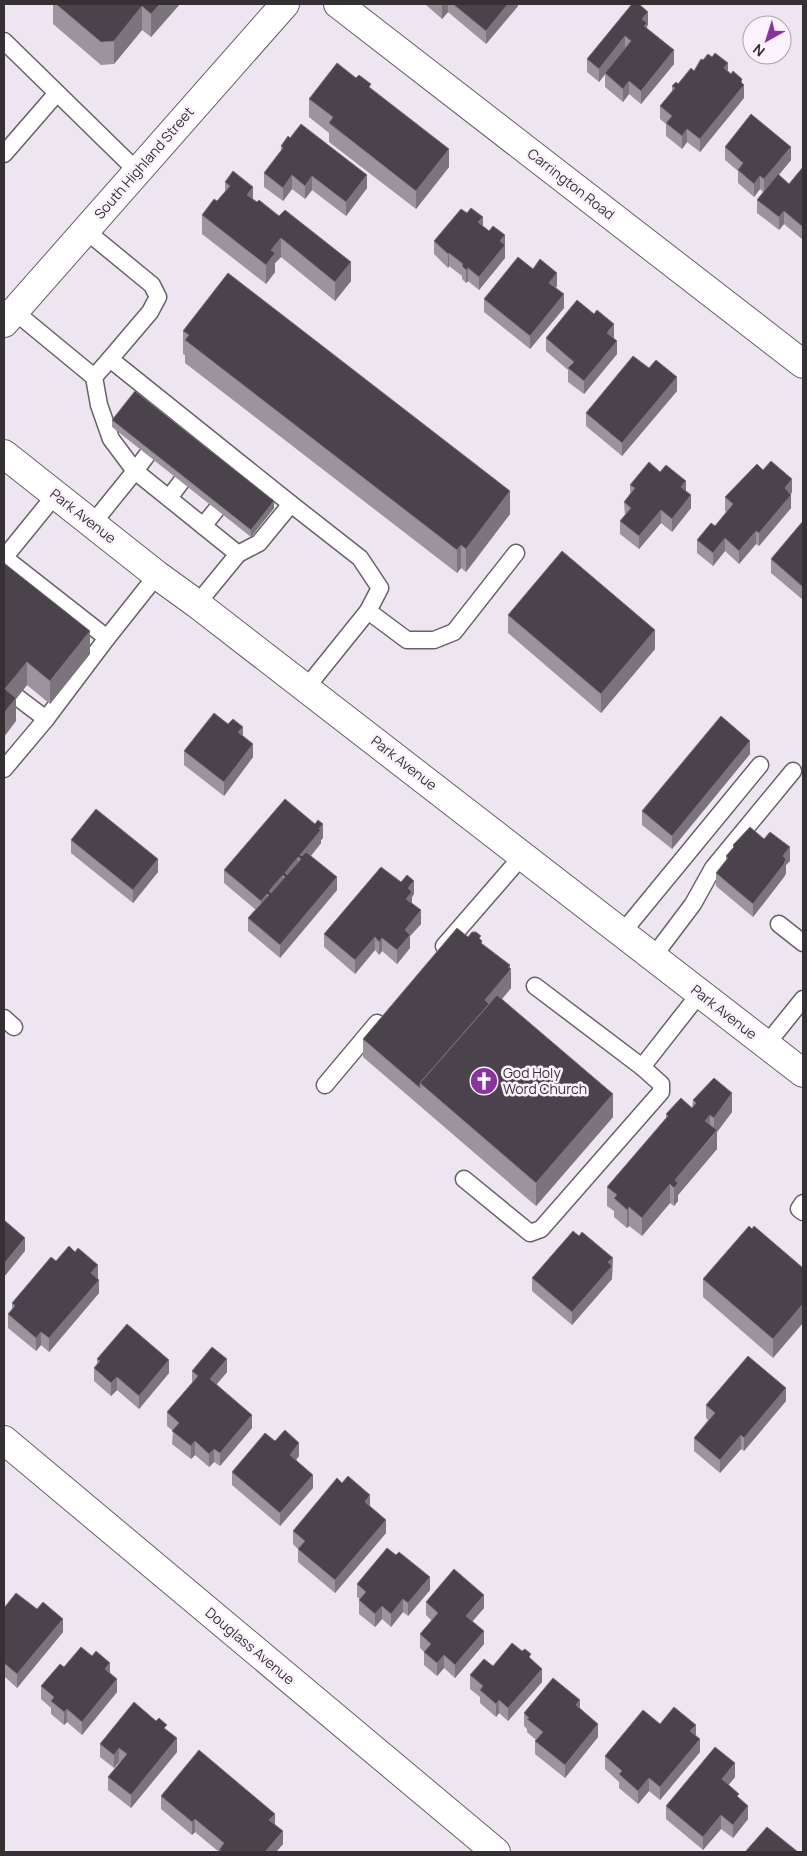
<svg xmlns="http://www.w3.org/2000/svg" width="807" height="1856" viewBox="0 0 807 1856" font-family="Manrope,sans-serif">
	<rect width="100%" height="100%" fill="#ede5ef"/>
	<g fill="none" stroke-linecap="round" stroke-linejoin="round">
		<defs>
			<g id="lane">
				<polyline points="4,41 137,171"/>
				<polyline points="4,154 57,93"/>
				<polyline points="85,230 152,285 158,297 150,312 110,359 291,504"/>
				<polyline points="14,311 94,377 110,359"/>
				<polyline points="94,377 99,405 111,439 135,471 147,455"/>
				<polyline points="169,498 181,482"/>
				<polyline points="93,523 135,471 238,554 197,604"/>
				<polyline points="203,526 216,510"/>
				<polyline points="238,554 259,543 291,504 360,558 380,588 368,611 306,688"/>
				<polyline points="4,558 56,494"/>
				<polyline points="5,558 107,638 157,575"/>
				<polyline points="368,611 407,640 434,640 454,632 516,553"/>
				<polyline points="17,697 46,719 107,638"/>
				<polyline points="4,769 46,719"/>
				<polyline points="779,924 803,943"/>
				<polyline points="622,933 760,765"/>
				<polyline points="444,946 523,855"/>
				<polyline points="653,957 693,904 713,868 793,771"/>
				<polyline points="535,986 642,1067"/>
				<polyline points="4,1018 14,1027"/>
				<polyline points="766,1045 803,999"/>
				<polyline points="325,1085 377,1023"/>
				<polyline points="464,1179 530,1233 541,1229 661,1092 661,1084 642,1067 700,993"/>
				<polyline points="803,1203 799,1209 803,1212"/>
			</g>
			<g id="street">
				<polyline points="338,4 803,364"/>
				<polyline points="4,1440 496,1852"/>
			</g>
			<g id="secondary">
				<polyline points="4,323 285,4"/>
				<polyline points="4,454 157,575 197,604 803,1073"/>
			</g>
		</defs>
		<use href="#lane" stroke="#68616a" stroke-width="19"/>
		<use href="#street" stroke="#68616a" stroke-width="30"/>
		<use href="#secondary" stroke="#68616a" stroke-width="30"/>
		<use href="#lane" stroke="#fff" stroke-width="16"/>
		<use href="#street" stroke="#fff" stroke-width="28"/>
		<use href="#secondary" stroke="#fff" stroke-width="28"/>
	</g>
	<g fill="#9c949d">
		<polygon points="53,4 180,4 151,37 142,30 114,64 101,65 53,24"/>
		<polygon points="425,4 518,4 518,6 486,44 448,12 442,19"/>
		<polygon points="632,4 648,25 647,26 647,29 674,64 641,104 629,94 623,102 605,87 605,74 599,82 587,72 587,59"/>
		<polygon points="703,60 728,71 742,83 744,98 700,152 687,142 682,149 666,136 666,124 660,119 660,106 672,91 672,86 678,84 694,71"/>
		<polygon points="356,78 371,89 449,167 416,209 329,142 329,133 309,117 309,99"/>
		<polygon points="281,146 367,188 346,216 312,190 305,199 292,189 283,201 264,187 264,173 281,151"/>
		<polygon points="725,147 791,160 779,175 789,184 803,167 803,240 784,224 779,230 757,213 757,200 763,192 760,189 754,197 738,183 738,171 725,160"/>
		<polygon points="225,182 253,199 351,281 335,301 281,257 275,263 275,272 266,284 202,234 202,215 217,201 225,192"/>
		<polygon points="483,226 489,231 505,235 505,258 479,290 468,281 466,283 462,279 462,276 449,266 448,268 434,254 434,241"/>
		<polygon points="533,269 557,286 556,288 564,308 530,349 484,312 484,299"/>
		<polygon points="183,331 510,514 466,572 461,568 457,573 185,363 185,355 183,354"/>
		<polygon points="614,337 614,338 617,354 584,394 568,382 568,370 546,351 546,338"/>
		<polygon points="649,368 677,391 622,456 586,426 586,413"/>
		<polygon points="112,420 274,508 251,537 112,427"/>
		<polygon points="763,470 792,492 791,494 791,508 759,546 756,544 739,564 725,551 713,566 697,553 697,540 715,526 727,512 725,511 725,497"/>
		<polygon points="660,472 686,491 691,508 672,532 661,523 639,549 620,534 620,521 625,516 624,502 630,494 630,485"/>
		<polygon points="803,521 803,600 771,573 771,559"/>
		<polygon points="4,563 90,654 50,704 27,685 16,699 16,721"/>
		<polygon points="508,615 655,649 601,713 508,633"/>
		<polygon points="243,736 253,757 224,796 184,765 184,751"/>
		<polygon points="750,754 672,849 642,825 642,811"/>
		<polygon points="323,838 321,840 321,843 311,856 337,890 280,958 248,931 248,918 256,910 224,883 224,870"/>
		<polygon points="71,840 158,872 133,903 71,853"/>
		<polygon points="733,845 790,861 786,865 786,873 784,877 753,917 716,886 716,873 726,860 726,856 733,848"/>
		<polygon points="414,894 412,897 412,903 421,924 410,936 410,948 397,964 382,951 379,955 375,950 355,974 324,947 324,934"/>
		<polygon points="481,940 482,944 510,968 511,988 502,999 613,1117 536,1206 363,1057 363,1039"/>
		<polygon points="693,1100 732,1112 717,1132 717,1149 678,1195 678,1201 674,1206 670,1203 642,1236 629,1226 627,1228 614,1217 614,1211 607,1206 607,1187 666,1118 666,1114 692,1108"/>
		<polygon points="56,1261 98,1278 99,1293 49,1352 41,1345 36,1351 8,1328 8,1314 12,1310 12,1303"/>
		<polygon points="803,1268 773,1358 703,1297 703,1279"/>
		<polygon points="612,1271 612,1279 572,1325 532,1291 532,1278 613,1271"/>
		<polygon points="97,1359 169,1373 139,1409 117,1390 111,1396 94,1381 94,1368 97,1364"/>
		<polygon points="192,1371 227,1372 217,1384 252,1428 220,1466 214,1462 209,1467 195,1455 191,1459 172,1444 173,1431 167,1426 167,1412 192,1383"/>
		<polygon points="786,1401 744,1451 741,1449 720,1473 694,1451 694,1438 708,1420 706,1418 706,1405"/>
		<polygon points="275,1441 299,1456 296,1460 313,1488 280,1526 232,1485 232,1472"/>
		<polygon points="370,1507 386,1533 335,1593 298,1562 298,1549 293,1544 293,1531"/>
		<polygon points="357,1584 430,1590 408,1616 403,1612 391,1627 382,1619 375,1627 359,1614 359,1600 360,1599 357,1597"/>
		<polygon points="426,1602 484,1608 472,1621 484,1644 455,1678 444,1668 437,1676 424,1665 424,1652 420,1648 420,1634 432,1621 426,1615"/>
		<polygon points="4,1608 63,1632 17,1688 4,1676"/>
		<polygon points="531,1660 542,1682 508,1721 499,1713 496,1717 480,1703 480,1697 470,1689 470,1675 493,1666"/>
		<polygon points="64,1667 110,1673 117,1692 82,1735 67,1722 64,1725 51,1714 51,1708 41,1699 41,1686"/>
		<polygon points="580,1709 598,1737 565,1778 535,1754 535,1741 536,1740 527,1732 527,1729 524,1726 524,1713"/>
		<polygon points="660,1724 696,1736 700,1752 660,1800 649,1791 638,1804 619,1788 619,1782 605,1769 605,1756"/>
		<polygon points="167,1730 177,1752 131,1808 108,1790 108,1777 120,1762 119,1762 114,1768 100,1757 100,1744"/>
		<polygon points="735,1777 728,1785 739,1798 748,1819 733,1838 721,1829 703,1850 666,1819 666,1806"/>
		<polygon points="161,1796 275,1824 283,1844 276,1852 219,1852 195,1832 192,1835 161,1809"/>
	</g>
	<g fill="#7b747c">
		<polygon points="160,4 180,4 151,37 151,14"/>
		<polygon points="444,4 448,4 448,12 442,19 442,5"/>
		<polygon points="508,4 518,4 518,6 486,44 486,31"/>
		<polygon points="142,6 142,30 114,64 114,41"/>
		<polygon points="648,12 648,25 647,26 647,36 642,19"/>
		<polygon points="625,36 625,49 599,82 599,69"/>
		<polygon points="674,50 674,64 641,104 641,91"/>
		<polygon points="728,63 728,77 724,68"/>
		<polygon points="742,79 742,87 744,85 744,98 700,152 700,139"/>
		<polygon points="629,81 629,94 623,102 623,89"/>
		<polygon points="687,129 687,142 682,149 682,136"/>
		<polygon points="791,147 791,160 764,192 764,179"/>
		<polygon points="449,149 449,167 416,209 416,191"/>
		<polygon points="292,175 292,189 283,201 283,188"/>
		<polygon points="367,175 367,188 346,216 346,202"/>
		<polygon points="312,176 312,190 305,199 305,186"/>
		<polygon points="760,176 760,189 754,197 754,184"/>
		<polygon points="253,187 253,206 247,195"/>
		<polygon points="784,211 784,224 779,230 779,217"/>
		<polygon points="483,217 483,230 478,222"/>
		<polygon points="505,235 505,258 479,290 479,277 500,241"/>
		<polygon points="281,238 281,257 275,263 275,272 266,284 266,265 271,250"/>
		<polygon points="449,253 449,266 448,268 448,254"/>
		<polygon points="351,262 351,281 335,301 335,282"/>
		<polygon points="468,268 468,281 466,283 466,270"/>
		<polygon points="557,273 557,286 549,296 549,283"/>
		<polygon points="564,294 564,308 530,349 530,336"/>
		<polygon points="614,324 614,337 607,346 607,333"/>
		<polygon points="617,341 617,354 584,394 584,381"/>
		<polygon points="677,377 677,391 622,456 622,443"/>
		<polygon points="792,479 792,492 785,502 785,488"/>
		<polygon points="686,481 686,494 681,487"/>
		<polygon points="510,491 510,514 466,572 466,549"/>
		<polygon points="691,495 691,508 672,532 672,519"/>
		<polygon points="791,495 791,508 759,546 759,533"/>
		<polygon points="274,501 274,508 251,537 251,530"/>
		<polygon points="661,510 661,523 639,549 639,536"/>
		<polygon points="756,531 756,544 739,564 739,551"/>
		<polygon points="725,538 725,551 713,566 713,553"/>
		<polygon points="461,545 461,568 457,573 457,550"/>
		<polygon points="655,630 655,649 601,713 601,694"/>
		<polygon points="90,631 90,654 50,704 50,681"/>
		<polygon points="27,662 27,685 16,699 16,721 4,737 4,713 5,689"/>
		<polygon points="243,727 243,740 238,732"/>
		<polygon points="750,741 750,754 672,849 672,836"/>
		<polygon points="253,744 253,757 224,796 224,782"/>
		<polygon points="323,824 323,838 321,840 321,843 301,868 300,855"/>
		<polygon points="790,847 790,861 786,865 786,873 784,877 753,917 753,904 783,856"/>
		<polygon points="298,857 298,870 285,886 285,873"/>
		<polygon points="158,859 158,872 133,903 133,890"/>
		<polygon points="283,875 283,888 269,904 269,891"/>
		<polygon points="337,877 337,890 280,958 280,945"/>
		<polygon points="414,881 414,894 412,897 412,905 406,899 408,888"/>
		<polygon points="267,894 267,907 261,914 261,901"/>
		<polygon points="421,910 421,924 410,936 410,948 397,964 397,950 405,930"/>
		<polygon points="375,937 375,950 355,974 355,960"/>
		<polygon points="382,938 382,951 379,955 379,942"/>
		<polygon points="510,965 510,972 511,969 511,988 491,1012 485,1000"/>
		<polygon points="732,1093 732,1112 717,1132 717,1149 678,1195 678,1201 674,1206 674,1188 675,1180 714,1135 714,1118"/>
		<polygon points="613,1094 613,1117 536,1206 536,1183"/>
		<polygon points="710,1115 710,1134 705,1121"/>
		<polygon points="670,1184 670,1203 642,1236 642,1218"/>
		<polygon points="629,1207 629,1226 627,1228 627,1210"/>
		<polygon points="25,1238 25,1251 4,1277 4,1264"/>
		<polygon points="613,1258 612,1279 572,1325 572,1312 608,1262"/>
		<polygon points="98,1265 98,1278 91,1287 91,1273"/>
		<polygon points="99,1280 99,1293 49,1352 49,1338"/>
		<polygon points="803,1304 803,1323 773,1358 773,1339"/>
		<polygon points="41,1332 41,1345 36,1351 36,1338"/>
		<polygon points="227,1359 227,1372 210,1392 210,1379"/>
		<polygon points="169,1360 169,1373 139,1409 139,1396"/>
		<polygon points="117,1377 117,1390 111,1396 111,1383"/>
		<polygon points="786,1388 786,1401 744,1451 744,1438"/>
		<polygon points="252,1415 252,1428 220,1466 220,1453"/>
		<polygon points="741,1435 741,1449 720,1473 720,1460"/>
		<polygon points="195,1441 195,1455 191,1459 191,1446"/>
		<polygon points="299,1443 299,1456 290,1468 290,1455"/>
		<polygon points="214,1449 214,1462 209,1467 209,1454"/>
		<polygon points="313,1475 313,1488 280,1526 280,1513"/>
		<polygon points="370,1495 370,1508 365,1502"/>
		<polygon points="386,1520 386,1533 335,1593 335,1580"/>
		<polygon points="430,1577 430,1590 408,1616 408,1603"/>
		<polygon points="484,1595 484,1608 466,1629 466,1616"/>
		<polygon points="403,1599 403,1612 391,1627 391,1614"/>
		<polygon points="382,1606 382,1619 375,1627 375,1614"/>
		<polygon points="63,1619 63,1632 17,1688 17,1674"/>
		<polygon points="484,1631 484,1644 455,1678 455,1665"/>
		<polygon points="444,1655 444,1668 437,1676 437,1663"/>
		<polygon points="110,1663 110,1677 105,1669"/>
		<polygon points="542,1669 542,1682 508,1721 508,1708"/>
		<polygon points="117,1679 117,1692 82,1735 82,1722"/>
		<polygon points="499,1700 499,1713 496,1717 496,1704"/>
		<polygon points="580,1700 580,1713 576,1705"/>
		<polygon points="67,1709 67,1722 64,1725 64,1712"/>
		<polygon points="598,1724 598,1737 565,1778 565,1765"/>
		<polygon points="696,1725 696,1738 690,1731"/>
		<polygon points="177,1738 177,1752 131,1808 131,1795"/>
		<polygon points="700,1739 700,1752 660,1800 660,1787"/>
		<polygon points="119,1748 119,1762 114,1768 114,1755"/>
		<polygon points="735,1763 735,1777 722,1793 722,1779"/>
		<polygon points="649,1778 649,1791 638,1804 638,1791"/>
		<polygon points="748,1806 748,1819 733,1838 733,1825"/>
		<polygon points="275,1814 275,1827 269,1820"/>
		<polygon points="721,1815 721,1829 703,1850 703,1837"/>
		<polygon points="195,1819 195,1832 192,1835 192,1822"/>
		<polygon points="283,1831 283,1844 276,1852 265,1852"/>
	</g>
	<g fill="#4a434b" stroke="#7b747c" fill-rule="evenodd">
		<polygon points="56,4 160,4 151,14 142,6 114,41 101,42"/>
		<polygon points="453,4 508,4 486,31"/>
		<polygon points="632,4 639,4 648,12 642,19 647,23 644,26 674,50 641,91 629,81 623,89 605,73 631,41 625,36 599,69 587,59"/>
		<polygon points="715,53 728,63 724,68 731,74 733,71 742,79 741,82 744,85 700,139 687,129 682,136 666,123 672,116 660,106 675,88 672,86 676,82 678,84 691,68 694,71 701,59 703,60 708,54 712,57"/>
		<polygon points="337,63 356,78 359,75 371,84 369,87 449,149 416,191 329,123 333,117 309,99"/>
		<polygon points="751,114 791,147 764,179 760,176 754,184 738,170 743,163 725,147"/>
		<polygon points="301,124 367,175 346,202 312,176 305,186 292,175 283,188 264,173 283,148 281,146 288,136 290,138"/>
		<polygon points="803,167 803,227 784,211 779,217 757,200 778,174 789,184"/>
		<polygon points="233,171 253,187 247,195 257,202 259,200 279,216 285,210 351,262 335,282 281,238 271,250 275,253 266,265 202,215 214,199 217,201 230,186 225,182"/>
		<polygon points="471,208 483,217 478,222 489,231 493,226 505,235 500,241 505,245 479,277 468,268 466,270 462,266 463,264 449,253 448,254 434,241 461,209 467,213"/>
		<polygon points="518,257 533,269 540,259 557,273 549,283 564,294 530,336 484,299"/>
		<polygon points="228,273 510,491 466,549 461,545 457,550 185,340 189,335 183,331"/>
		<polygon points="577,300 594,314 597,310 614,324 607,333 617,341 584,381 568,368 574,362 546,338"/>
		<polygon points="633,356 649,368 656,360 677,377 622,443 586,413"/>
		<polygon points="135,391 274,501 251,530 112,420"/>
		<polygon points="771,461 792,479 785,488 791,495 759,533 756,531 739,551 725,538 713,553 697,540 711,523 715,526 733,504 725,497 757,464 763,470"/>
		<polygon points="649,462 660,472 666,465 686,481 681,487 691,495 672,519 661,510 639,536 620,521 631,508 624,502 635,488 630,485"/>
		<polygon points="803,521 803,587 771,559"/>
		<polygon points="562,551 655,630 601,694 508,615"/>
		<polygon points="4,563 90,631 50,681 27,662 5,689 16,698 4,713"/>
		<polygon points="214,713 228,724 233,719 243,727 238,732 253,744 224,782 184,751"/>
		<polygon points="721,716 750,741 672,836 642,811"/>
		<path d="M285 799 315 824 318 820 323 824 319 829 321 830 300 855 302 856 306 852 337 877 280 945 248 918 269 895 267 894 261 901 224 870ZM298 857 301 859 287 875 285 873ZM283 875 285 877 271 893 269 891Z"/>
		<polygon points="96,809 158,859 133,890 71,840"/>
		<polygon points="750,827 764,839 770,832 790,847 783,856 786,859 784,864 753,904 716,873 728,858 726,856 734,847 733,845"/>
		<polygon points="381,867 401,882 407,875 414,881 408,888 412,892 406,899 421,910 405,930 410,935 397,950 382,938 379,942 375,937 355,960 324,934"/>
		<polygon points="457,928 468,937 472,932 476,932 481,936 479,938 482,941 481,943 510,965 508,967 511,969 485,1000 489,1004 420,1083 420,1088 363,1039"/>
		<polygon points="497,995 613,1094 536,1183 420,1083"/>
		<polygon points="714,1078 732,1093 714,1118 710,1115 705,1121 717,1130 675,1180 678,1183 674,1188 670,1184 642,1218 629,1207 627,1210 614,1198 617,1195 607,1187 668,1116 666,1114 681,1098 692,1108 696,1103 693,1100"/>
		<polygon points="4,1220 25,1238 4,1264"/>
		<polygon points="749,1226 752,1229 754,1226 803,1268 803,1304 773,1339 703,1279"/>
		<polygon points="573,1231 579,1236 582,1232 613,1258 608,1262 612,1266 572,1312 532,1278"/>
		<polygon points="69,1246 75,1252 78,1248 98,1265 91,1273 99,1280 49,1338 41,1332 36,1338 8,1314 15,1306 12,1303 51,1257 56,1261"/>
		<polygon points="127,1324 169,1360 139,1396 117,1377 111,1383 94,1368 100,1361 97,1359"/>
		<polygon points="212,1347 227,1359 210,1379 252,1415 220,1453 214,1449 209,1454 195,1441 191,1446 172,1431 179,1423 167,1412 198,1376 192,1371"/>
		<polygon points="748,1356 786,1388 744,1438 741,1435 720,1460 694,1438 715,1413 706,1405"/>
		<polygon points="285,1430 299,1443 290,1455 313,1475 280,1513 232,1472 265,1433 275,1441"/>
		<polygon points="348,1476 370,1495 365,1502 386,1520 335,1580 298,1549 305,1541 293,1531 337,1478 342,1483"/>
		<polygon points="387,1548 396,1555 399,1552 430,1577 408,1603 403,1599 391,1614 382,1606 375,1614 359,1600 366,1592 357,1584"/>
		<polygon points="454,1569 484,1595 466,1616 484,1631 455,1665 444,1655 437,1663 424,1652 431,1644 420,1634 438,1613 426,1602"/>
		<polygon points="16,1593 37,1609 43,1602 63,1619 17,1674 4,1663 4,1608"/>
		<polygon points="512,1643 522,1651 525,1649 531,1654 529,1657 542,1669 508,1708 499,1700 496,1704 480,1690 483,1686 470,1675 484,1659 493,1666"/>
		<polygon points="81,1647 92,1656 96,1651 110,1663 105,1669 117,1679 82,1722 67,1709 64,1712 51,1701 54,1697 41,1686 60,1664 64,1667"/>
		<polygon points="553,1678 580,1700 576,1705 598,1724 565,1765 535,1741 543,1732 527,1719 529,1718 524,1713"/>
		<polygon points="134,1702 156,1721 159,1718 167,1725 164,1728 177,1738 131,1795 108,1777 127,1754 119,1748 114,1755 100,1744"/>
		<polygon points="674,1707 696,1725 690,1731 700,1739 660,1787 649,1778 638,1791 619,1774 622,1771 605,1756 643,1710 660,1724"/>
		<polygon points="715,1747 735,1763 722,1779 739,1794 737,1796 748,1806 733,1825 721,1815 703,1837 666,1806"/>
		<polygon points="199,1750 275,1814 269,1820 283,1831 265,1852 222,1852 219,1850 224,1843 195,1819 192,1822 161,1796"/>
		<polygon points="767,1827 798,1852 745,1852"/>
	</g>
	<defs>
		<symbol id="church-disc" viewBox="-11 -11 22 22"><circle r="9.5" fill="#8a329e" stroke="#fbf2fd"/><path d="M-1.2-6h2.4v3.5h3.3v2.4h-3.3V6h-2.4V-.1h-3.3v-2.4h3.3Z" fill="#fff"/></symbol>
	</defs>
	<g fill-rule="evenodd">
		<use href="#church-disc" x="468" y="1065" width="32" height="32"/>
	</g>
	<g text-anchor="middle" stroke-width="5" stroke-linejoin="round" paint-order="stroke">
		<g font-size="14" fill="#343034" stroke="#fbf2fd">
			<text transform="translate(144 163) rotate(-49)" y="5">South Highland Street</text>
			<text transform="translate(571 184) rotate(38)" y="5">Carrington Road</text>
			<text transform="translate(83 516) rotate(38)" y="5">Park Avenue</text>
			<text transform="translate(404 763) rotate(38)" y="5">Park Avenue</text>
			<text transform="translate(724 1012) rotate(38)" y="5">Park Avenue</text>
			<text transform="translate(250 1646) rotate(40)" y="5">Douglass Avenue</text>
		</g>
		<g font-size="14" fill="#343034" stroke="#fbf2fd" text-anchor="start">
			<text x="503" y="1078">God Holy<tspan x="503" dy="16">Word Church</tspan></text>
		</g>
	</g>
	<rect width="807" height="1856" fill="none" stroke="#343034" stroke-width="10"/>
	<g transform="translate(767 40) rotate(219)"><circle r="24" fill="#fbf2fd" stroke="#aba4ad"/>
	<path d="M0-4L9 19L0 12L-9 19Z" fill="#8a329e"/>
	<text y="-8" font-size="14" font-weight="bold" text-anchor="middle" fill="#343034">N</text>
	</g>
</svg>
